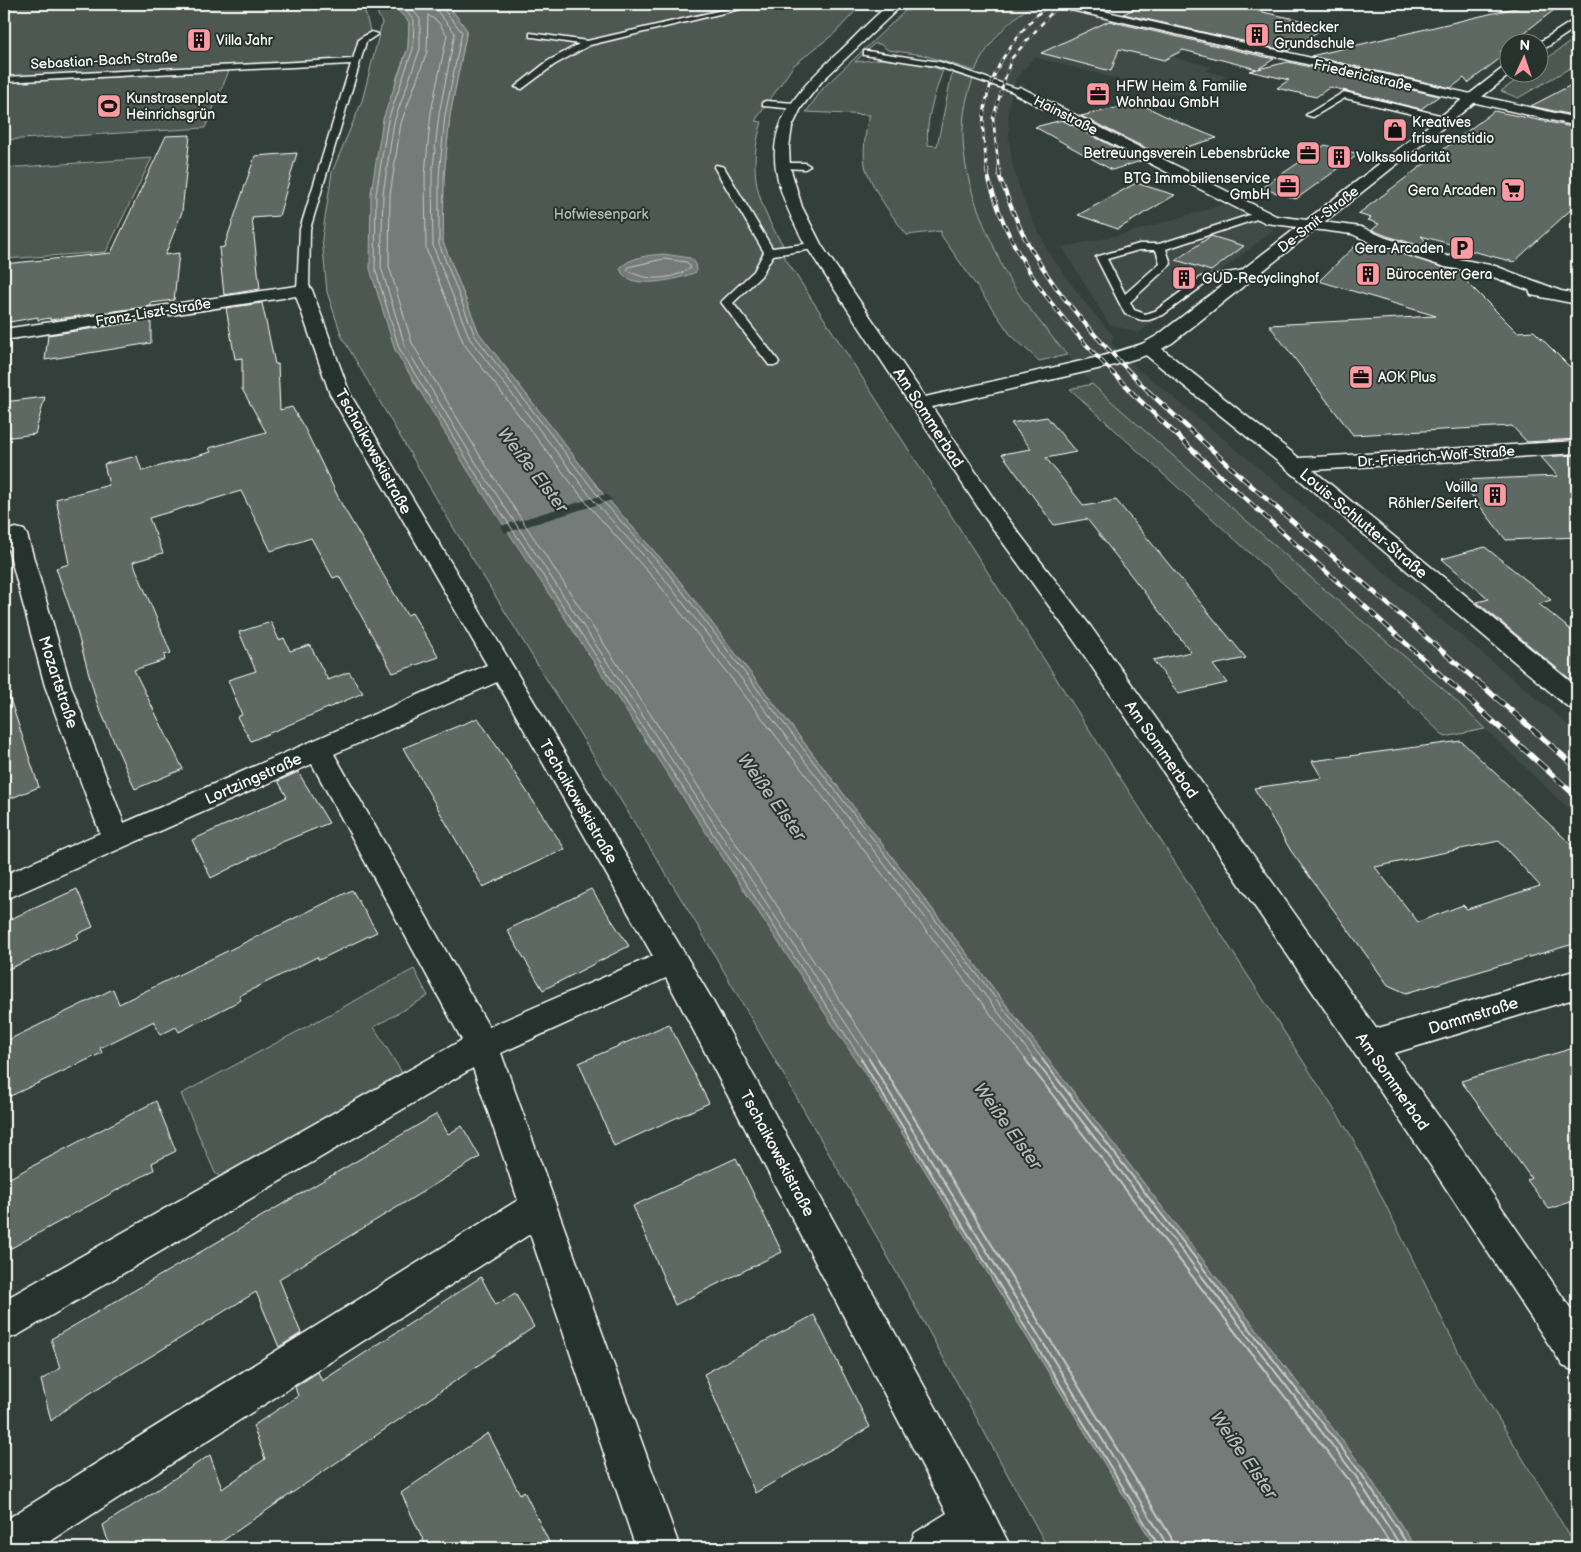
<svg xmlns="http://www.w3.org/2000/svg" width="1581" height="1552" viewBox="0 0 1581 1552" font-family="'Balsamiq Sans',sans-serif">
	<rect width="100%" height="100%" fill="#333f3a"/>
	<filter id="ink" filterUnits="userSpaceOnUse"><feTurbulence type="fractalNoise" baseFrequency=".02" numOctaves="2"/><feDisplacementMap in="SourceGraphic" scale="10" xChannelSelector="R" yChannelSelector="G"/><feConvolveMatrix kernelMatrix="1 2 1 2 8 2 1 2 1" color-interpolation-filters="sRGB"/></filter>
	<g filter="url(#ink)">
		<g fill="#404c47">
			<polygon points="1038,4 1090,4 1082,14 1201,42 1174,57 1212,67 1206,71 1227,76 1186,97 1034,57 1016,79 1008,108 1009,139 1013,168 1024,202 1048,252 1085,303 1114,337 1110,342 1139,371 1145,374 1179,402 1577,732 1577,817 1448,693 1318,584 1092,384 1039,322 1008,278 972,195 963,160 962,133 964,110 975,69 988,49 1026,7"/>
			<polygon points="1225,204 1274,230 1139,333 1109,324 1062,247 1121,235"/>
		</g>
		<g fill="#4d5853" stroke="#a6aca9">
			<polygon points="4,4 363,4 370,31 365,36 355,58 4,78"/>
			<polygon points="373,4 391,4 409,22 408,48 397,77 371,193 877,1092 1156,1548 1048,1548 878,1239 699,928 453,527 342,337 327,292 322,238 332,172 362,101 382,23"/>
			<path d="M445 4H862L835 33 794 65 755 121 762 122C747 169 757 204 783 245L778 247 1352 1137 1460 1355 1577 1548H1416L1364 1469 671 570 603 494 479 333 443 242 444 176 450 115 467 30 451 9Z"/>
			<path d="M916 4H1038C1015 11 984 48 975 71L923 55 888 50 880 44H874L855 62 882 59 921 64 943 70C935 93 925 121 928 145L937 146 952 73 973 79C951 136 968 191 993 245 998 256 1002 269 1009 279 1026 306 1047 331 1067 355L1039 361 1010 334 941 235V231L907 235C891 215 875 193 866 169 862 158 865 126 870 115L806 112 824 87 905 11Z"/>
			<polygon points="1577,37 1577,64 1518,98 1501,91 1527,73 1538,72 1539,64"/>
			<polygon points="229,71 205,128 4,140 4,83"/>
			<polygon points="152,158 106,252 4,259 4,168"/>
			<polygon points="1092,384 1318,584 1448,693 1485,729 1445,737 1320,617 1070,389"/>
			<polygon points="414,969 428,996 374,1027 404,1076 223,1179 215,1173 181,1094"/>
		</g>
		<g fill="#737b78" stroke="#abb0ae">
			<polygon points="391,4 445,4 451,9 467,30 450,115 444,176 443,242 479,333 603,494 671,570 1364,1469 1416,1548 1156,1548 877,1092 470,474 395,350 370,269 371,193 383,119 408,48 409,22"/>
			<path d="M664 254 690 258 695 262 696 272C681 279 625 293 620 268 630 257 650 255 664 254Z"/>
		</g>
		<polygon fill="#333f3a" points="606,494 612,500 505,533 501,526"/>
		<g fill="none" stroke-linecap="round" stroke-linejoin="round">
			<g stroke="#c7cac9" stroke-width="1">
				<polyline points="399,4 414,20 413,49 388,120 376,194 375,268 399,348 474,471 862,1060"/>
				<polyline points="408,4 420,19 420,49 394,122 383,194 381,267 405,346 479,468 870,1060"/>
				<polyline points="436,4 438,12 455,33 439,114 432,176 433,246 470,339 594,501 663,577 1035,1060"/>
				<polyline points="442,4 443,9 462,32 445,115 439,176 439,244 475,336 599,497 668,573 1043,1060"/>
				<path d="M664 259 687 262 691 268C672 280 646 282 627 270L629 267Z"/>
				<polyline points="879,1060 485,464 412,343 389,266 390,195 401,123 427,52 428,15 438,22 447,35 431,112 425,174 426,249 464,344 589,506 657,582 1026,1060"/>
			</g>
			<g stroke="#c7cac9" stroke-width="2">
				<polyline points="861,1059 1160,1548"/>
				<polyline points="869,1059 1164,1540 1166,1548"/>
				<polyline points="878,1059 1171,1537 1173,1548"/>
				<polyline points="1025,1059 1349,1480 1393,1548"/>
				<polyline points="1034,1059 1355,1475 1402,1548"/>
				<polyline points="1042,1059 1360,1472 1410,1548"/>
			</g>
		</g>
		<g fill="#5f6964" stroke="#fff" fill-rule="evenodd">
			<polygon points="1144,4 1226,4 1327,26 1287,51 1123,14"/>
			<polygon points="1532,4 1562,4 1512,42 1508,42 1508,45 1500,52 1507,53 1468,83 1464,78 1451,88 1311,56"/>
			<polygon points="1109,21 1274,59 1258,69 1288,62 1439,96 1421,109 1330,87 1316,97 1277,88 1289,80 1249,71 1257,69 1183,50 1164,60 1119,49 1111,71 1041,53"/>
			<polygon points="1577,82 1577,116 1531,106"/>
			<polygon points="1138,103 1180,123 1217,138 1160,155 1081,116"/>
			<polygon points="1494,111 1577,128 1577,204 1514,262 1468,250 1468,245 1462,243 1457,246 1421,236 1435,250 1387,236 1372,230 1379,224 1368,220 1371,218 1358,214"/>
			<polygon points="1062,120 1141,161 1112,170 1035,127"/>
			<polygon points="190,135 182,212 165,255 179,253 174,300 151,303 151,306 50,320 50,318 38,320 38,317 4,323 4,264 111,253 166,136"/>
			<polygon points="1325,145 1359,154 1296,199 1261,188"/>
			<polygon points="297,153 279,216 252,218 260,289 224,295 219,248 224,247 255,156"/>
			<polygon points="1136,183 1175,195 1118,229 1078,215"/>
			<polygon points="1211,236 1244,246 1211,271 1176,260"/>
			<polygon points="1361,240 1456,271 1517,332 1534,331 1577,374 1577,439 1527,442 1512,426 1353,435 1269,325 1436,316 1319,281"/>
			<polygon points="262,303 275,364 278,364 280,410 292,407 305,429 342,505 407,615 412,613 439,657 393,673 339,576 333,578 311,538 271,551 241,491 149,518 163,553 133,562 171,653 164,655 165,660 134,670 183,769 135,789 97,703 73,617 56,568 69,564 56,499 109,485 104,464 137,456 142,471 211,452 209,448 266,432 242,389 242,358 235,359 226,308"/>
			<polygon points="151,320 151,343 45,360 48,335"/>
			<polygon points="45,397 35,434 4,438 4,402"/>
			<polygon points="1047,417 1076,452 1046,458 1084,506 1116,500 1246,658 1213,665 1227,683 1179,694 1153,660 1191,652 1087,519 1054,525 1002,454 1031,449 1011,423"/>
			<polygon points="1577,455 1577,537 1506,540 1460,480 1558,476 1541,457"/>
			<polygon points="1485,547 1551,600 1539,604 1577,635 1577,685 1477,602 1489,599 1442,559"/>
			<polygon points="271,622 279,640 284,638 290,651 310,645 328,680 349,672 363,693 251,741 237,717 242,715 228,680 256,671 239,632"/>
			<polygon points="4,696 9,696 39,787 4,801"/>
			<polygon points="478,718 565,849 483,887 403,748"/>
			<path d="M1461 741 1577 850V943L1406 993 1388 985 1291 851 1254 788 1322 778 1312 761ZM1499 841 1540 886 1467 909 1463 905 1418 922 1375 867Z"/>
			<polygon points="298,772 329,823 282,842 211,878 192,840 287,797 278,781"/>
			<polygon points="77,889 93,927 77,934 79,938 4,971 4,922"/>
			<polygon points="591,889 629,946 543,990 507,930"/>
			<polygon points="352,890 377,932 319,960 317,957 239,996 241,1000 179,1032 176,1027 160,1035 154,1021 100,1048 102,1053 4,1099 4,1042 113,989 119,1004"/>
			<polygon points="669,1024 709,1103 614,1146 579,1063"/>
			<polygon points="1577,1047 1577,1200 1549,1209 1527,1180 1531,1178 1461,1081"/>
			<polygon points="156,1101 176,1151 152,1163 154,1170 4,1252 4,1181"/>
			<polygon points="437,1114 448,1134 462,1126 480,1157 279,1279 301,1333 279,1347 256,1292 71,1405 51,1421 41,1380 60,1368 51,1339"/>
			<polygon points="736,1158 782,1252 675,1305 633,1206"/>
			<polygon points="481,1277 496,1305 515,1293 534,1327 212,1548 110,1548 103,1525 210,1455 222,1489 265,1459 253,1426 298,1396 295,1387 318,1372 322,1381"/>
			<polygon points="814,1315 870,1427 755,1493 704,1374"/>
			<polygon points="488,1433 520,1494 524,1491 552,1548 427,1548 401,1493"/>
		</g>
		<g fill="none" stroke-linecap="round" stroke-linejoin="round">
			<defs>
				<g id="lane">
					<polygon points="748,4 761,4 590,45 554,65 522,89 515,87 548,61 579,44 533,37 530,37 530,33 587,41"/>
					<polygon points="371,32 378,34 366,42 310,229 309,290 303,293 297,290 300,229 351,64 4,82 4,77 353,59 359,39"/>
					<polygon points="867,51 940,62 1024,91 1017,93 936,66 864,55 864,51"/>
					<polygon points="1344,92 1448,117 1449,119 1445,122 1345,98 1313,117 1306,115"/>
					<polygon points="766,101 795,103 799,106 795,109 763,106 763,102"/>
					<polygon points="782,163 805,163 810,166 805,169 779,168 777,166"/>
					<polygon points="716,165 724,167 772,248 814,243 819,246 814,249 773,255 761,276 733,303 777,359 779,362 777,365 769,365 721,302 754,271 764,252 714,167"/>
					<path d="M1259 212 1264 215 1263 217 1166 249 1171 264 1130 302 1134 310 1145 314 1155 311 1201 277 1252 269 1257 272 1256 274 1208 282 1163 315 1149 320H1141L1125 314 1096 257 1139 244H1159ZM1139 250H1156L1160 263 1125 294 1107 259Z"/>
					<path d="M1462 245 1466 246 1467 248 1455 265H1447C1446 260 1456 247 1462 245Z"/>
				</g>
				<g id="street">
					<polygon points="1052,4 1072,4 1577,118 1577,126 1058,7"/>
					<polygon points="1020,87 1276,216 1361,227 1386,238 1454,258 1495,266 1561,291 1577,294 1577,304 1531,295 1529,290 1485,274 1445,267 1374,244 1352,234 1266,223 1015,94 1013,91"/>
					<path d="M303 285 309 286 312 290 350 394 710 996 990 1506 1011 1548H908L915 1533 947 1513 666 978 501 1053 680 1548H636L530 1234 40 1548H4V1521L518 1200 473 1068 18 1335 4 1340V1300L462 1040 312 764 4 900V875L100 833 45 686 7 544 4 545V531L16 528 24 530 27 535 71 686 124 823 487 665 330 394 296 296 4 340V329ZM497 682 653 956 489 1027 334 754Z"/>
					<polygon points="1149,342 1156,344 1299,458 1577,441 1577,453 1313,470 1577,687 1577,710 1568,707 1287,469 1142,352 1140,348 1142,344"/>
					<polygon points="1577,970 1577,998 1368,1061 1356,1056 1351,1046 1356,1036 1368,1031"/>
				</g>
				<g id="secondary">
					<path d="M890 4H903L822 81 801 108 792 127 789 147 790 167 802 207 822 246 925 397 1103 356 1142 344 1158 335 1503 68 1508 67V72H1513L1172 343 1156 352 1115 365 932 407 1002 511 1091 627 1461 1148 1577 1318V1372L1563 1366 1435 1172 1073 639 983 515 806 246C757 155 764 119 840 51 857 35 872 18 890 4Z"/>
					<polygon points="1577,18 1577,27 1538,53 1538,43"/>
				</g>
			</defs>
			<use href="#lane" stroke="#fff" stroke-width="3"/>
			<use href="#street" stroke="#fff" stroke-width="3"/>
			<use href="#secondary" stroke="#fff" stroke-width="3"/>
			<use href="#lane" fill="#26332d" fill-rule="evenodd"/>
			<use href="#street" fill="#26332d" fill-rule="evenodd"/>
			<use href="#secondary" fill="#26332d" fill-rule="evenodd"/>
			<defs>
				<g id="rail-far3">
					<path d="M987 171C986 156 983 140 983 125 985 76 1013 35 1049 4"/>
					<polyline points="999,171 993,118 1011,59 1059,4"/>
				</g>
				<g id="rail-far2">
					<path d="M987 170C988 180 992 189 995 199 1019 275 1077 338 1133 393"/>
					<path d="M999 170 1000 178C1008 198 1015 219 1025 238 1056 297 1104 346 1150 393"/>
				</g>
				<g id="rail-far1">
					<polyline points="1131,392 1218,474 1450,683"/>
					<polyline points="1149,392 1247,482 1479,683"/>
				</g>
				<g id="rail">
					<polyline points="1448,681 1577,797"/>
					<polyline points="1477,681 1577,768"/>
				</g>
			</defs>
			<use href="#rail-far3" stroke="#fff" stroke-width="2.5"/>
			<use href="#rail-far2" stroke="#fff" stroke-width="4"/>
			<use href="#rail-far1" stroke="#fff" stroke-width="4.5"/>
			<use href="#rail" stroke="#fff" stroke-width="5.5"/>
			<use href="#rail-far3" stroke="#26332d" stroke-width="2" stroke-dasharray="5.5" stroke-linecap="butt"/>
			<use href="#rail-far2" stroke="#26332d" stroke-width="2.5" stroke-dasharray="7" stroke-linecap="butt"/>
			<use href="#rail-far1" stroke="#26332d" stroke-width="3" stroke-dasharray="9" stroke-linecap="butt"/>
			<use href="#rail" stroke="#26332d" stroke-width="4" stroke-dasharray="12" stroke-linecap="butt"/>
		</g>
	</g>
	<defs>
		<symbol id="building-square" viewBox="-11 -11 22 22"><rect x="-9" y="-9" width="18" height="18" rx="4" fill="#ff9aa2" stroke="#26332d"/><path d="M-4-6H4V6H1V3H-1V6H-4ZM-2.5-4.3h1.7v1.8h-1.7ZM.8-4.3h1.7v1.8H.8ZM-2.5-1h1.7V.8h-1.7ZM.8-1h1.7V.8H.8Z" fill="#111"/></symbol>
		<symbol id="office-square" viewBox="-11 -11 22 22"><rect x="-9" y="-9" width="18" height="18" rx="4" fill="#ff9aa2" stroke="#26332d"/><path d="M-6-3h4V-5.5h4V-3h4V5H-6ZM-1-4.5V-3h2v-1.5ZM-6 0V1H6V0Z" fill="#111"/></symbol>
		<symbol id="stadium-square" viewBox="-11 -11 22 22"><rect x="-9" y="-9" width="18" height="18" rx="4" fill="#ff9aa2" stroke="#26332d"/><path d="M0-5a6.5 5 0 1 0 0 10a6.5 5 0 1 0 0-10ZM-3.5-1.8h7v3.6h-7Z" fill="#111"/></symbol>
		<symbol id="shop-square" viewBox="-11 -11 22 22"><rect x="-9" y="-9" width="18" height="18" rx="4" fill="#ff9aa2" stroke="#26332d"/><path d="M-5-2.5h2.3a2.7 3.5 0 0 1 5.4 0H5L5.5 6h-11ZM-1.5-2.5h3a1.5 2.3 0 0 0-3 0Z" fill="#111"/></symbol>
		<symbol id="supermarket-square" viewBox="-11 -11 22 22"><rect x="-9" y="-9" width="18" height="18" rx="4" fill="#ff9aa2" stroke="#26332d"/><path d="M-6-5.5h2.5l.6 2H6L4.5 2H-2.5L-4.4-4H-6ZM-1.5 3.2a1.3 1.3 0 1 0 .1 0ZM3 3.2a1.3 1.3 0 1 0 .1 0Z" fill="#111"/></symbol>
		<symbol id="parking-square" viewBox="-11 -11 22 22"><rect x="-9" y="-9" width="18" height="18" rx="4" fill="#ff9aa2" stroke="#26332d"/><path d="M-3.5-5.5H1a3.5 3.5 0 0 1 0 7H-1V5.5H-3.5ZM-1-3.4V-.6H.8a1.4 1.4 0 0 0 0-2.8Z" fill="#111"/></symbol>
	</defs>
	<g fill-rule="evenodd">
		<use href="#building-square" x="1243" y="21" width="28" height="28"/>
		<use href="#building-square" x="185" y="26" width="28" height="28"/>
		<use href="#office-square" x="1084" y="80" width="28" height="28"/>
		<use href="#stadium-square" x="95" y="92" width="28" height="28"/>
		<use href="#shop-square" x="1381" y="116" width="28" height="28"/>
		<use href="#office-square" x="1294" y="139" width="28" height="28"/>
		<use href="#building-square" x="1325" y="143" width="28" height="28"/>
		<use href="#office-square" x="1274" y="172" width="28" height="28"/>
		<use href="#supermarket-square" x="1499" y="176" width="28" height="28"/>
		<use href="#parking-square" x="1448" y="234" width="28" height="28"/>
		<use href="#building-square" x="1354" y="260" width="28" height="28"/>
		<use href="#building-square" x="1170" y="264" width="28" height="28"/>
		<use href="#office-square" x="1347" y="363" width="28" height="28"/>
		<use href="#building-square" x="1481" y="481" width="28" height="28"/>
	</g>
	<g text-anchor="middle" stroke-width="4" stroke-linejoin="round" paint-order="stroke">
		<g font-size="14" fill="#fff" stroke="#26332d" text-anchor="start">
			<text x="1274" y="32">Entdecker<tspan x="1274" dy="16">Grundschule</tspan></text>
			<text x="216" y="45">Villa Jahr</text>
			<text x="1116" y="91">HFW Heim &amp; Familie<tspan x="1116" dy="16">Wohnbau GmbH</tspan></text>
			<text x="126" y="103">Kunstrasenplatz<tspan x="126" dy="16">Heinrichsgrün</tspan></text>
			<text x="1412" y="127">Kreatives<tspan x="1412" dy="16">frisurenstidio</tspan></text>
			<text x="1290" y="158" text-anchor="end">Betreuungsverein Lebensbrücke</text>
			<text x="1356" y="162">Volkssolidarität</text>
			<text x="1270" y="183" text-anchor="end">BTG Immobilienservice<tspan x="1270" dy="16">GmbH</tspan></text>
			<text x="1496" y="195" text-anchor="end">Gera Arcaden</text>
			<text x="1444" y="253" text-anchor="end">Gera-Arcaden</text>
			<text x="1386" y="279">Bürocenter Gera</text>
			<text x="1202" y="283">GUD-Recyclinghof</text>
			<text x="1378" y="382">AOK Plus</text>
			<text x="1478" y="492" text-anchor="end">Voilla<tspan x="1478" dy="16">Röhler/Seifert</tspan></text>
		</g>
		<g font-size="14" fill="#fff" stroke="#26332d">
			<text transform="translate(104 60) rotate(-3)" y="5">Sebastian-Bach-Straße</text>
			<text transform="translate(1363 75) rotate(13)" y="5">Friedericistraße</text>
			<text transform="translate(1066 115) rotate(27)" y="5">Hainstraße</text>
			<text transform="translate(1318 219) rotate(-38)" y="5">De-Smit-Straße</text>
			<text transform="translate(153 312) rotate(-9)" y="5">Franz-Liszt-Straße</text>
			<text transform="translate(1436 456) rotate(-4)" y="5">Dr.-Friedrich-Wolf-Straße</text>
		</g>
		<g font-size="14" fill="#b8bcba" stroke="#26332d">
			<text x="601" y="219">Hofwiesenpark</text>
		</g>
		<g font-size="16" fill="#fff" stroke="#26332d">
			<text transform="translate(929 417) rotate(57)" y="6">Am Sommerbad</text>
			<text transform="translate(374 451) rotate(61)" y="6">Tschaikowskistraße</text>
			<text transform="translate(1364 523) rotate(40)" y="6">Louis-Schlutter-Straße</text>
			<text transform="translate(59 682) rotate(72)" y="6">Mozartstraße</text>
			<text transform="translate(1162 749) rotate(55)" y="6">Am Sommerbad</text>
			<text transform="translate(253 778) rotate(-24)" y="6">Lortzingstraße</text>
			<text transform="translate(579 801) rotate(60)" y="6">Tschaikowskistraße</text>
			<text transform="translate(1473 1015) rotate(-17)" y="6">Dammstraße</text>
			<text transform="translate(1393 1081) rotate(55)" y="6">Am Sommerbad</text>
			<text transform="translate(778 1153) rotate(62)" y="6">Tschaikowskistraße</text>
		</g>
		<g font-size="18" font-style="italic" fill="#b9bdbc" stroke="#26332d">
			<text transform="translate(533 470) rotate(52)" y="6">Weiße Elster</text>
			<text transform="translate(772 797) rotate(54)" y="6">Weiße Elster</text>
			<text transform="translate(1008 1126) rotate(54)" y="6">Weiße Elster</text>
			<text transform="translate(1244 1455) rotate(55)" y="6">Weiße Elster</text>
		</g>
	</g>
	<rect width="1581" height="1552" fill="none" stroke="#26332d" stroke-width="20"/>
	<rect x="10" y="10" width="1561" height="1532" fill="none" stroke="#fff" stroke-width="2" filter="url(#ink)"/>
	<g transform="translate(1524 58) rotate(3)"><circle r="24" fill="#26332d" stroke="#7d8581"/>
	<path d="M0-4L9 19L0 12L-9 19Z" fill="#ff9aa2"/>
	<text y="-8" font-size="14" font-weight="bold" text-anchor="middle" fill="#ffffff">N</text>
	</g>
</svg>
